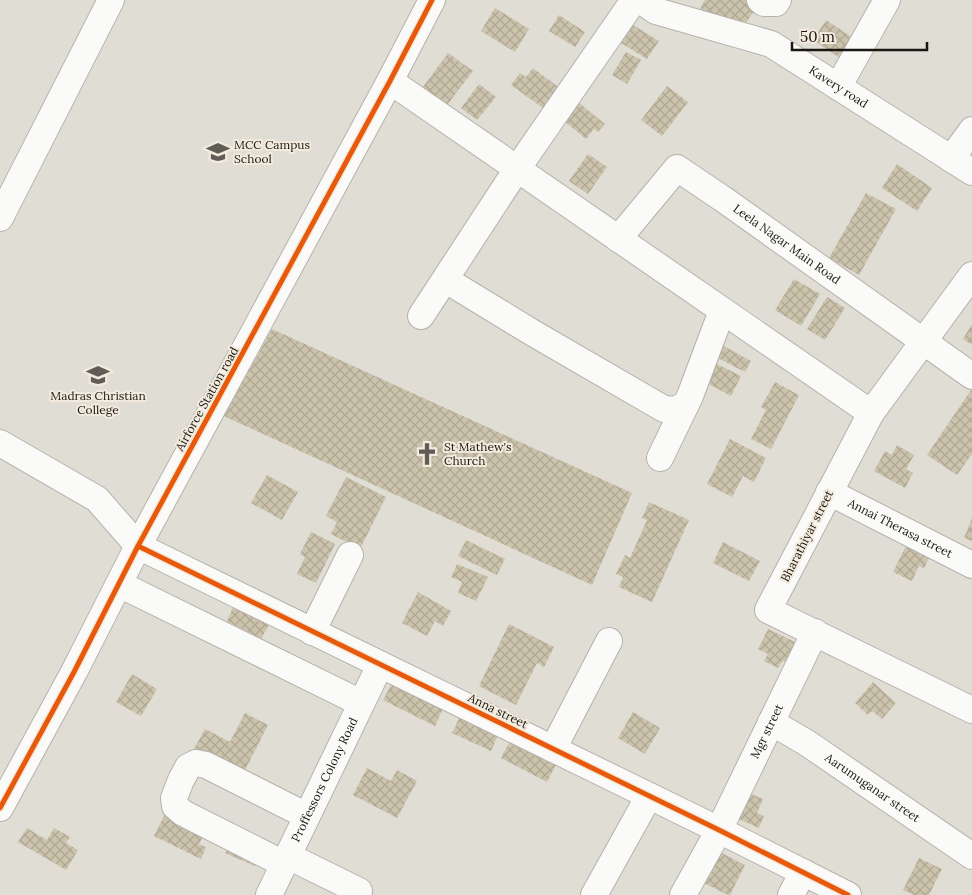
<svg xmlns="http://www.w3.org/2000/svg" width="972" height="895" viewBox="0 0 972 895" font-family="Lora,serif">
	<defs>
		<pattern id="building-cross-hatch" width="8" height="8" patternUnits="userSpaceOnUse" patternTransform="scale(1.25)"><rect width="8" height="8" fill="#ccc3ac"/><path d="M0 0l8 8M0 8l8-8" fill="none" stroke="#afa793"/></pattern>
	</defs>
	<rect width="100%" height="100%" fill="#e0ddd5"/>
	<g fill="url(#building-cross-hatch)">
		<polygon points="705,0 746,0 757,7 746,23 718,20 700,8"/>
		<polygon points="495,8 529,29 515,52 481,31"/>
		<polygon points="559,15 585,32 575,47 549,31"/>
		<polygon points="826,20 856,40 843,60 813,40"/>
		<polygon points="633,25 659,41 647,59 621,43"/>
		<polygon points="626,52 641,60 627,84 612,75"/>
		<polygon points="448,53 473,71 447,105 423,87"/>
		<polygon points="533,68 565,92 550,113 511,85 520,73 526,77"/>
		<polygon points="479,84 496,97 477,120 461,108"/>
		<polygon points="667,86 688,102 662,136 641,120"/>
		<polygon points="578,102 605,124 598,132 594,129 586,139 563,120"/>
		<polygon points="588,154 607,167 588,194 569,181"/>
		<polygon points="897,164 932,188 917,211 882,188"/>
		<polygon points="866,193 896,209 859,275 829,258"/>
		<polygon points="794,279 820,294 801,326 775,310"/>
		<polygon points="827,297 845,308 825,340 807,329"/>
		<polygon points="972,324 972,345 963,339"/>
		<polygon points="272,329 632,493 592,585 224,416"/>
		<polygon points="722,345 751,361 745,372 716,357"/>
		<polygon points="711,361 741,376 731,396 701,380"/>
		<polygon points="775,382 799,395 771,449 751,439 766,410 761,407"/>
		<polygon points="971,390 972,391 972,454 957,475 927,455"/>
		<polygon points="730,439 766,458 754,482 743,476 732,497 707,484"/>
		<polygon points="897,445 914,455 906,469 913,473 905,488 874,471 885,451 892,455"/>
		<polygon points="267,475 298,492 282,520 251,503"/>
		<polygon points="346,477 386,497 360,549 331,534 337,522 326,516"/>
		<polygon points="649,502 689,520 652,602 619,587 623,577 616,574 625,555 630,558 647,520 642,518"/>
		<polygon points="972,518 972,541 964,538"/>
		<polygon points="311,532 335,544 316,583 297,574 305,557 300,554"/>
		<polygon points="466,540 505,559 497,575 458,556"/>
		<polygon points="723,542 760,561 749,581 713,563"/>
		<polygon points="906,546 929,558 924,568 919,566 912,581 893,572"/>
		<polygon points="457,564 488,577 476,601 458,593 462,582 451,577"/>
		<polygon points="418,592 451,611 443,626 435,621 427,636 402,623"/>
		<polygon points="234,605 270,623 261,639 227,621"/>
		<polygon points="509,624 554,647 544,667 537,663 516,705 479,686"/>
		<polygon points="768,629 795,642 785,662 782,661 778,668 764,661 768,654 758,649"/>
		<polygon points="132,674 157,689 141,716 116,702"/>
		<polygon points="873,682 896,703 882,719 872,711 868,715 855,703"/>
		<polygon points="392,683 443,709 435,726 383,700"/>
		<polygon points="633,712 660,728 645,754 618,738"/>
		<polygon points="245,713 268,725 243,774 194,749 205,729 230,742"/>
		<polygon points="460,717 498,735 491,751 452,733"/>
		<polygon points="510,741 556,765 547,782 501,758"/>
		<polygon points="367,768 391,781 397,770 417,781 397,818 353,795"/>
		<polygon points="747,792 763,799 757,813 764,816 759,828 736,818"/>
		<polygon points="167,810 206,830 199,844 206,847 201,859 154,836"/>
		<polygon points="27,828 47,840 54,828 70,837 66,843 78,850 66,870 18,842"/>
		<polygon points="229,845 258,858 255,866 225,853"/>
		<polygon points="716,850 745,865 730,895 728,895 700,881"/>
		<polygon points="919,858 942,869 929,895 914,895 903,890"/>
	</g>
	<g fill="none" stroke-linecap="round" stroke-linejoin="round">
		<defs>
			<g id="minor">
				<path id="s1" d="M640 0 656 11 771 44 972 172"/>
				<polyline points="760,0 764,3 776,3 778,0"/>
				<polyline points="390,81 871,413"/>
				<polyline points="838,87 887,0"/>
				<polyline points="951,159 972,130"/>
				<polyline points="0,218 111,0"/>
				<path id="s2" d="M618 239 677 168 723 199 972 376"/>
				<polyline points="972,275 871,413 768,610 972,710"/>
				<polyline points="446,280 533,333 664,409 676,410 686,404"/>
				<polyline points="421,316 517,169 634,0"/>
				<polyline points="0,443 97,499 138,546 719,830 848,895"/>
				<polyline points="660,458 690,396 722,311"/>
				<path id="s3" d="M829 492 972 565"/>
				<polyline points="119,584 361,703"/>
				<polyline points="312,632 350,555"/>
				<path id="s4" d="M771 722 807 743 972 856"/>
				<polyline points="553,749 609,641"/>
				<polyline points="0,808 74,672 138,546 390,81 432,0"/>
				<polyline points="288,856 359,891"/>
				<polyline points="284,864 183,813 175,806 174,798 181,780 188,767 196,763 206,765 307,816"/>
				<path id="s5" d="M269 895 380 665"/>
				<polyline points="594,895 649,796"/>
				<path id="s6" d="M683 895 719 830 815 632"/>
				<polyline points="791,895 803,872"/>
			</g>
		</defs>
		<use href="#minor" stroke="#b5b2ac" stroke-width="28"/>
		<use href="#minor" stroke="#fafaf9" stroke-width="26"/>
		<defs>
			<g id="cycleway">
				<polyline points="138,546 719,830 848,895"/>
				<polyline points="0,808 74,672 138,546 390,81 432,0"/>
			</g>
		</defs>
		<use href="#cycleway" stroke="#f2ebdd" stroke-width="8"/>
		<use href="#cycleway" stroke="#e8590c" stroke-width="5"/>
	</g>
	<defs>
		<symbol id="school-bare" viewBox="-9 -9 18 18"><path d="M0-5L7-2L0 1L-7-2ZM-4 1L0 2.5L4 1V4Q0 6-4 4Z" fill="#5f5c56" stroke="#f2ebdd" stroke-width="2.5" paint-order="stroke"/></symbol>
		<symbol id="university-bare" viewBox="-9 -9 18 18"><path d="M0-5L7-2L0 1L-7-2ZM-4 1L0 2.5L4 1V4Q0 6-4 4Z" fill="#5f5c56" stroke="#f2ebdd" stroke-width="2.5" paint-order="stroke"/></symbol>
		<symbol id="church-bare" viewBox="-9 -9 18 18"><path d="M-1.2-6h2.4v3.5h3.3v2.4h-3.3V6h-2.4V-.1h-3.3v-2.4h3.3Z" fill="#5f5c56" stroke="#f2ebdd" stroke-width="2.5" paint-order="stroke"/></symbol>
	</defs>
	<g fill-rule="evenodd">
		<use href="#school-bare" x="202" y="136" width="32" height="32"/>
		<use href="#university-bare" x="82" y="359" width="32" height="32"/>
		<use href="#church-bare" x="411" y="438" width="32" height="32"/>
	</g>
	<g text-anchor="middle" stroke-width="4" stroke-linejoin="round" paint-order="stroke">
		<g font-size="12" fill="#1a1712" stroke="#f2ebdd">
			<text dy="4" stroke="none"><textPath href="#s1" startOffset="219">Kavery road</textPath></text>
			<text dy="4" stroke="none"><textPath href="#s2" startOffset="226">Leela Nagar Main Road</textPath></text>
			<text transform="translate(207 399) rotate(-61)" y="4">Airforce Station road</text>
			<text dy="4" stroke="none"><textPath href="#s3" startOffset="80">Annai Therasa street</textPath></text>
			<text transform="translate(807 536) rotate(-63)" y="4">Bharathiyar street</text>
			<text transform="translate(498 711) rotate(26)" y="4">Anna street</text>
			<text dy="4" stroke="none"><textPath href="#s6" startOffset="184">Mgr street</textPath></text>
			<text dy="4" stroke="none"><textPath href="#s5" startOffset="128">Proffessors Colony Road</textPath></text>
			<text dy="4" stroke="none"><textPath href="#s4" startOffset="121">Aarumuganar street</textPath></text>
		</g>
		<g font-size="12" fill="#1a1712" stroke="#f2ebdd" text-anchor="start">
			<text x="234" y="149">MCC Campus<tspan x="234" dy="14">School</tspan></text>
			<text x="98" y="400" text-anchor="middle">Madras Christian<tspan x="98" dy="14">College</tspan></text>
			<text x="444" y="451">St Mathew's<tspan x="444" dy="14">Church</tspan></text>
		</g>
	</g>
	<path d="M792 42v8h135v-8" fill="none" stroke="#1a1712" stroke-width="2.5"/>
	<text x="800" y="42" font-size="15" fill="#1a1712" stroke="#f2ebdd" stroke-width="4" paint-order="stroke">50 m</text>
</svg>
